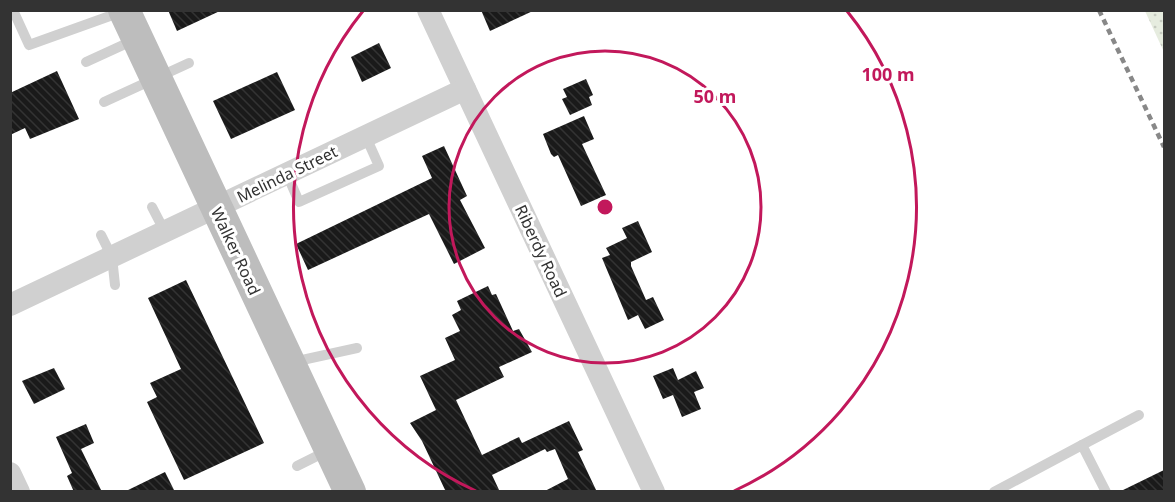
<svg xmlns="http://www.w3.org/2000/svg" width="1175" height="502" viewBox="0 0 1175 502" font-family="'Noto Sans',sans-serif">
	<defs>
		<pattern id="grass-dots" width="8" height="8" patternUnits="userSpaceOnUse" patternTransform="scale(1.5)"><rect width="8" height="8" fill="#e6ecdf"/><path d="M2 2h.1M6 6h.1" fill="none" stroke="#c6cbc0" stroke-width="1.8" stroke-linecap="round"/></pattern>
		<pattern id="building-back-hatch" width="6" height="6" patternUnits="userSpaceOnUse" patternTransform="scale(1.5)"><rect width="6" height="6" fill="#1a1a1a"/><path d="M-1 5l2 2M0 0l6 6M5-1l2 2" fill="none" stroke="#333"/></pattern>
	</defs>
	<rect width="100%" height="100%" fill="#fff"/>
	<polygon fill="url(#grass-dots)" points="1145,11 1164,11 1164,52"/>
	<g fill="url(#building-back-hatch)">
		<polygon points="168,10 222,10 177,31"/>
		<polygon points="481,10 535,10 490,31"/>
		<polygon points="379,43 391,68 362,82 351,57"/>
		<polygon points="57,71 79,119 30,139 25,128 10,135 10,93"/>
		<polygon points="277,72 295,110 231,139 213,101"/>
		<polygon points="586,79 593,95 589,97 592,105 570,115 562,99 567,97 563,89"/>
		<polygon points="584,116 594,139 582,144 606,195 581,206 558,155 554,157 551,154 543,134"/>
		<polygon points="444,146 467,196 460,200 485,248 454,264 429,214 308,270 296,244 432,178 422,156"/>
		<polygon points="638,221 652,252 631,262 631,266 646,300 653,297 664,320 645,329 638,315 628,320 602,258 610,255 606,248 627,238 622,228"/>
		<polygon points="186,280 264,443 184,480 147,402 157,397 150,383 181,369 148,298"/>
		<polygon points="488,286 492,295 496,294 513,331 519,329 532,352 499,367 504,377 456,400 482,455 519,437 522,443 569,421 583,450 578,452 597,492 543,492 568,479 555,449 547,452 545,449 492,475 500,492 446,492 422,441 410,423 436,410 420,376 455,360 445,338 460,331 452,315 461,310 457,301"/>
		<polygon points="54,368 65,389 34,404 22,381"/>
		<polygon points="673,368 678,380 696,371 704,388 694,392 701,409 682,417 673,395 663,399 653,376"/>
		<polygon points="86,424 94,443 81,449 102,492 74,492 67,476 72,473 56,437"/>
		<polygon points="1164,470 1164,492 1119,492"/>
		<polygon points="165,472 175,492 124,492"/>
	</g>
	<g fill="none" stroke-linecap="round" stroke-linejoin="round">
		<g stroke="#d0d0d0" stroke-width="10">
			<polyline points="13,10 29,45 121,12"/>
			<polyline points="86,62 134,40"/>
			<polyline points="104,102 189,63"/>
			<polyline points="287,174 299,202 379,166 366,137"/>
			<polyline points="152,207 165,232"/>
			<polyline points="101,235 112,257 115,285"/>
			<polyline points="293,362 357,348"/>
			<polyline points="1082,445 1139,415"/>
			<polyline points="297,466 327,451"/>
			<polyline points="994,492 1082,445 1106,492"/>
		</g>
		<g stroke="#d0d0d0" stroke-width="22">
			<polyline points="428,10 654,492"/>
			<polyline points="10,305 465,89"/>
			<polyline points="10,473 19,492"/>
		</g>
		<polyline stroke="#bdbdbd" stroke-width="32" points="124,10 350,492"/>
		<polyline stroke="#888" stroke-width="4.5" stroke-dasharray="6 4.5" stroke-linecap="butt" points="1099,10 1164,147"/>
	</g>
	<g fill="none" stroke="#c2185b" stroke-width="3">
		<circle cx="605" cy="207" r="156"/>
		<path d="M476 491A312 312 0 0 1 363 11M847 11A312 312 0 0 1 734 491"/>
	</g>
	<g text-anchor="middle" stroke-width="6" stroke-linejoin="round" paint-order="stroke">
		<g font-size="16" fill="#333" stroke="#fff">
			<text transform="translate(287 174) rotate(-26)" y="6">Melinda Street</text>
			<text transform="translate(236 251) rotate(65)" y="6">Walker Road</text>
			<text transform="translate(541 251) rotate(65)" y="6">Riberdy Road</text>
		</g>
	</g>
	<circle cx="605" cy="207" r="9" fill="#c2185b" stroke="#fff" stroke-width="3"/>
	<g font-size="18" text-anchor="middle" font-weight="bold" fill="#c2185b" stroke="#fff" stroke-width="6" stroke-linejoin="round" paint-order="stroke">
		<text x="888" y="81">100 m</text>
		<text x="715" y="103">50 m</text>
	</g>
	<rect width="1175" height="502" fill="none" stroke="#333333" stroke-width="24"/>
</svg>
